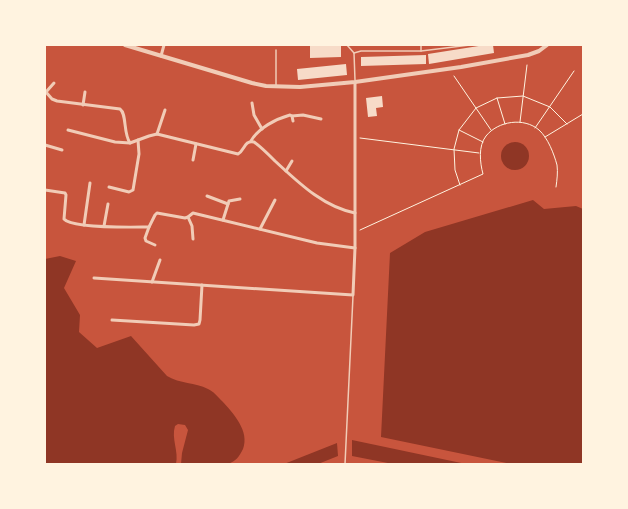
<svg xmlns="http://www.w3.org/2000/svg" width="628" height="509" viewBox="0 0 628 509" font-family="Manrope,sans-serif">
	<rect width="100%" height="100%" fill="#c8553d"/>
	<g fill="#8f3625">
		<circle cx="515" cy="156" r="14"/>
		<polygon points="533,200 544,209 576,206 583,209 583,464 511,464 381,437 390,253 425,232"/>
		<path d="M60 256 76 261 64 288 80 315 79 332 97 348 131 336 167 376C180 384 195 382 208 389 213 391 218 397 222 401 233 413 250 431 243 449 239 457 236 461 228 464H181L182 453 188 430 185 425 178 424 175 426C171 439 179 451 176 464H45V259Z"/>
		<polygon points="352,440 466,464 393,464 352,456"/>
		<polygon points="337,443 338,456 318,464 284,464"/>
	</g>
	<g fill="#f7dbc8">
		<polygon points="310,45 341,45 341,57 310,58"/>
		<polygon points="485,45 493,45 494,53 429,64 428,54"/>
		<polygon points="426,55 426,64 361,66 361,57"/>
		<polygon points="346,64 347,75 298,80 297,69"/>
		<polygon points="382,96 383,107 376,108 377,116 368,117 366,98"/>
	</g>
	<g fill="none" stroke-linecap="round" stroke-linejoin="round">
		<g stroke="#fff3e0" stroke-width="1">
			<polyline points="454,76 491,130"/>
			<polyline points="497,98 505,124"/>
			<polyline points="520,122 527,65"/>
			<polyline points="535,128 574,71"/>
			<polyline points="459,130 483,142"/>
			<polyline points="545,137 583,114"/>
			<polyline points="360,138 479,153"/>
			<polyline points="460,185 455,170 454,149 459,130 476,108 497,98 523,96 550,107 567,124"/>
			<path d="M360 230 483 174C480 163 478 146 486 136 498 121 524 117 539 130 548 138 554 154 557 165 558 172 557 180 556 187"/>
		</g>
		<g stroke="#f1ccb7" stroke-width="1.5">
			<polyline points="347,45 354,53 355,80"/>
			<polyline points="421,45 421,51"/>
			<polyline points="354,53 361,51 421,51 470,45"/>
			<polyline points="276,85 276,50"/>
			<polyline points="345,464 353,296"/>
		</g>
		<g stroke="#f1ccb7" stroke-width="3">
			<polyline points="161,56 164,45"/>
			<path d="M45 91 52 99 57 101 120 109C127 114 123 133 130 143L149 136 157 134 238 154C245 150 244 140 254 142 261 147 268 154 275 161 298 182 323 207 355 213"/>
			<polyline points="46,92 54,83"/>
			<polyline points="252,103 254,115 262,129"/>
			<polyline points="83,105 85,92"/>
			<polyline points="292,116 303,115 321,119"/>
			<polyline points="68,130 115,142 130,143"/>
			<polyline points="157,134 165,110"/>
			<path d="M251 141C258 128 276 119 290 115L292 116 293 121"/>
			<polyline points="45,145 62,150"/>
			<polyline points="193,160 196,144"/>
			<polyline points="286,171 292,161"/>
			<polyline points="109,187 129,192 133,190 139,154 138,140"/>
			<path d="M45 190 65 193 66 195 64 219C72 229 135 227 149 227L155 215 157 213 185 218 188 217 193 213 197 214 317 243 355 248"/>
			<polyline points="207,196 228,204"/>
			<polyline points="188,217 192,226 193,239"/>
			<polyline points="223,220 229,201 240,199"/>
			<polyline points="84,225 90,183"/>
			<polyline points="104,226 108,204"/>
			<polyline points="149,227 145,238 146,241 155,245"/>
			<polyline points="260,229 275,200"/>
			<polyline points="94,278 353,295 355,248 355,82"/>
			<polyline points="152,282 160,260"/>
			<polyline points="112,320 194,325 199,324 200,320 202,285"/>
		</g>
		<polyline stroke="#f1ccb7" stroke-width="4" points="125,45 252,83 266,86 300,87 355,82 461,67 528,55 539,51 547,45"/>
	</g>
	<rect width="628" height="509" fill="none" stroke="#fff3e0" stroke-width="92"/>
</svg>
